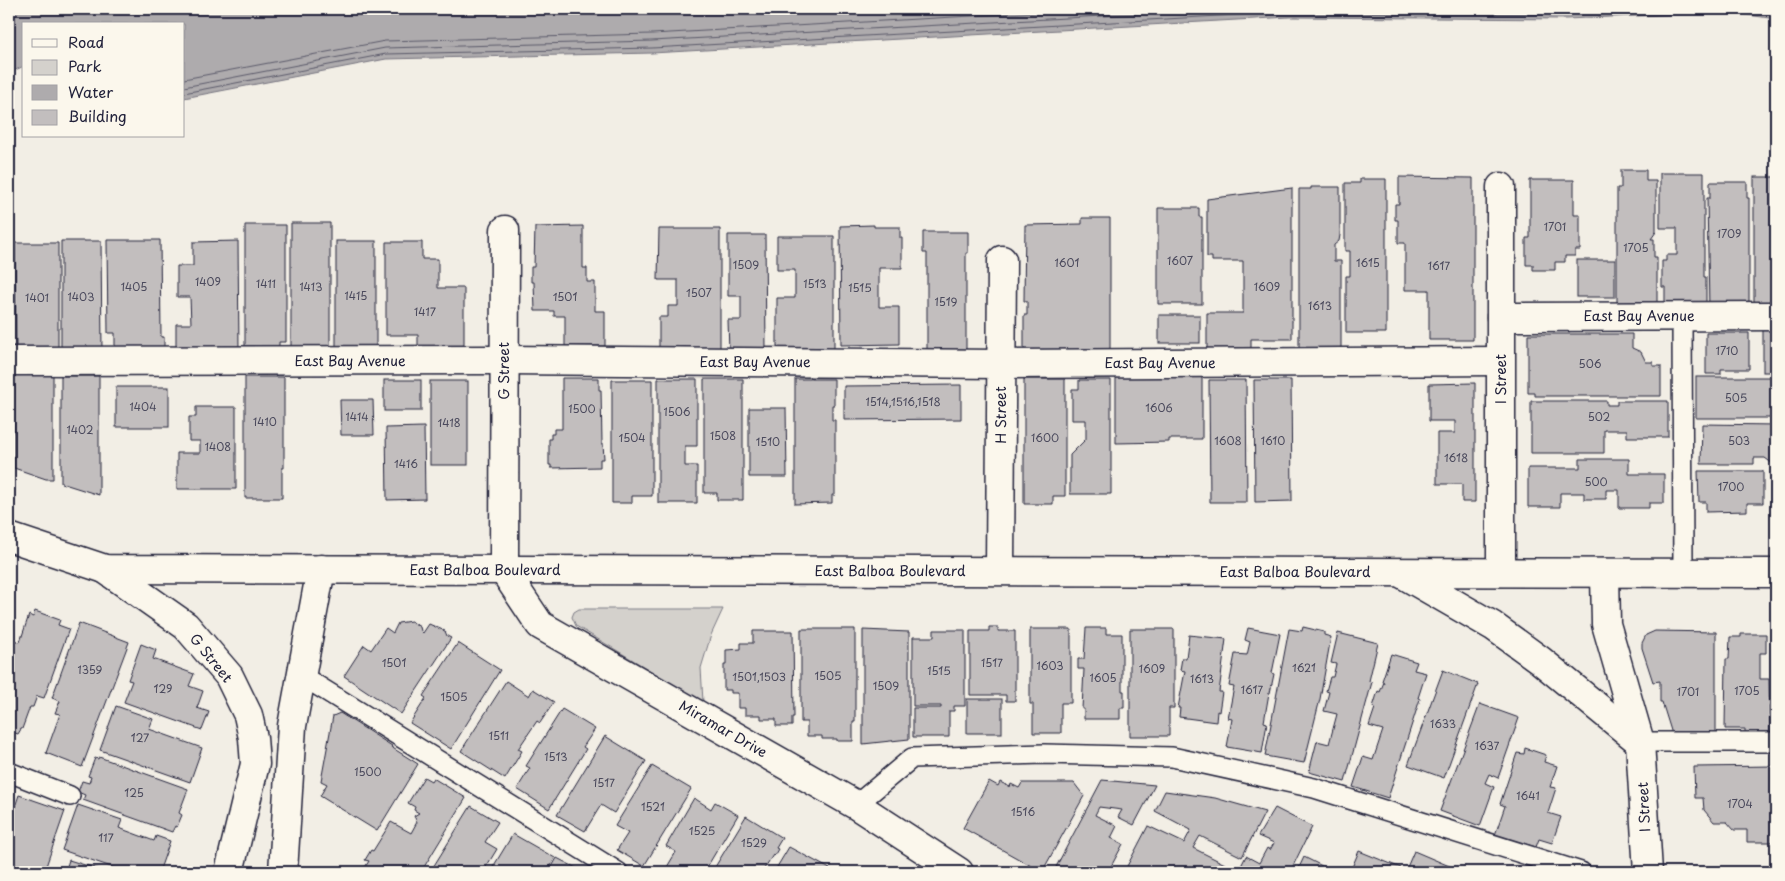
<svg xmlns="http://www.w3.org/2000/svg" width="1785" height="881" viewBox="0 0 1785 881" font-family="'Playpen Sans',sans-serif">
	<rect width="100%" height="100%" fill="#f2eee5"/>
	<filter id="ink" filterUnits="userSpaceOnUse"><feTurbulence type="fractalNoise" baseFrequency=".02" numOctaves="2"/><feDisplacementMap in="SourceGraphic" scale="10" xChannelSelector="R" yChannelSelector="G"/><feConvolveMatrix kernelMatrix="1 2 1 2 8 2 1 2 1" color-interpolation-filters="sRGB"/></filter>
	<g filter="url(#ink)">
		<polygon fill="#d4d1cc" stroke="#7b7a84" points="579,609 723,609 711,635 701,668 703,702 576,626 572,617 574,612"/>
		<polygon fill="#aeabad" stroke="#76747f" points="9,9 1776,9 1776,19 1727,12 1566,19 1290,17 652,53 386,59 184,98 184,24 24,24 24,66 9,73"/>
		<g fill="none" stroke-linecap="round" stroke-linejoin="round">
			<g stroke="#5a5969" stroke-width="1">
				<polyline points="184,79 385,41 652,34 1096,9"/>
				<polyline points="184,87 385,48 652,41 1229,9"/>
				<polyline points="184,93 386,54 652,48 1290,12 1565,14 1677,9"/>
			</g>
		</g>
		<g fill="#c2bebe" stroke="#22223b">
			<polygon points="1621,170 1646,170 1646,181 1656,181 1656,232 1651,239 1654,239 1654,257 1657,257 1657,308 1617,308 1617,188 1621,188"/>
			<polygon points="1660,173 1704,173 1704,277 1706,277 1706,314 1665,314 1665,287 1662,287 1662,261 1666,261 1666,255 1677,255 1677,228 1660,228"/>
			<polygon points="1399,177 1473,178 1473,340 1429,340 1429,290 1405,290 1405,243 1398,243 1398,220 1395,220 1395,204 1399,204"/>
			<rect x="1754" y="177" width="22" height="131"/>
			<polygon points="1360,179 1386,179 1386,333 1346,333 1346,276 1350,276 1350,251 1345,251 1345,183 1360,183"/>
			<polygon points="1530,180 1574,180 1574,215 1580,215 1580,250 1575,250 1575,256 1565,256 1565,262 1555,262 1555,270 1533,270 1533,265 1526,265 1526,238 1530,238"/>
			<polygon points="1710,182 1747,182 1747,198 1749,198 1749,308 1709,308 1707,198 1710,198"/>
			<polygon points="1311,187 1340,187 1340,235 1339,241 1334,245 1334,261 1341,261 1341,351 1299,351 1299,189 1311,189"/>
			<polygon points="1292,188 1292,339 1251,339 1251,354 1207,354 1207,313 1243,313 1243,261 1212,261 1212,257 1207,257 1207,199"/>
			<polygon points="1158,208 1199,208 1199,217 1202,217 1202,304 1158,304"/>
			<polygon points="1082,218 1110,218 1110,353 1024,353 1024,315 1027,315 1027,301 1024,301 1025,225 1082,224"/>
			<polygon points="291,223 330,223 330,351 291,350"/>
			<polygon points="245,225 286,225 286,342 279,342 279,351 245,351"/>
			<polygon points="874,225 874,227 900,227 900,238 902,238 902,268 879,268 879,307 899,307 899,344 841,345 840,226"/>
			<polygon points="583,226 583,268 587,268 587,282 595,282 595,311 605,311 605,346 565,346 565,316 554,316 554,311 535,311 534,282 531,282 531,267 534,267 535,227"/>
			<polygon points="659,229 720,229 720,352 659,351 659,317 668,317 668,306 678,306 678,280 658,280"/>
			<polygon points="923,232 968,232 968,253 966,253 966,350 927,350 927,253 923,253"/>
			<polygon points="728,235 765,235 766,352 729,352 728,320 741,320 741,296 728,296"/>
			<polygon points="777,236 834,236 834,352 777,352 777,298 795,298 795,270 777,270"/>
			<polygon points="107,240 160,240 161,337 164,337 164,354 115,354 115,333 108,333"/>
			<polygon points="61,241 101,241 102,353 61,354"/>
			<polygon points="238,241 239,352 176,353 176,324 191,324 190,297 177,297 177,266 193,266 193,242"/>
			<rect x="336" y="241" width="40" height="110"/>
			<polygon points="386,242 422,242 422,259 438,259 438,288 464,288 464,352 418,352 418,335 386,335"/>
			<polygon points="15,243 58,243 58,353 16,353"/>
			<rect x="1577" y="260" width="38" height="37"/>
			<rect x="1159" y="315" width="41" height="28"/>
			<rect x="1763" y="327" width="13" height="45"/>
			<polygon points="1706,333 1749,333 1749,369 1721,369 1721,374 1706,374"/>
			<polygon points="1528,334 1632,334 1632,348 1641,352 1646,362 1653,362 1653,366 1661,366 1661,396 1535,396 1535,393 1528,393"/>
			<polygon points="14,375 53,375 53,479 46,479 14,468"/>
			<polygon points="61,376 99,376 99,495 61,483"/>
			<polygon points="245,377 284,377 284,468 282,468 282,498 245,498"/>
			<polygon points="1116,377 1202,377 1202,439 1169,439 1169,442 1116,443"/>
			<rect x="1696" y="377" width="80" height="41"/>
			<polygon points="562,378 599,378 599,390 601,390 602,443 603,443 604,459 600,459 600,467 551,468 551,465 549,465 549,439 551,439 551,434 554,434 554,429 562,429"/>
			<polygon points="658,379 697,379 697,446 685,446 685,466 697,466 697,503 658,503"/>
			<polygon points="704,379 743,379 743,500 717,500 717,493 704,493"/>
			<polygon points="795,379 834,379 834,405 832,405 832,420 835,420 835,495 832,495 832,503 795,504"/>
			<polygon points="1024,379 1065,379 1065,496 1053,496 1053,504 1024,504"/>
			<rect x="384" y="380" width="37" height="31"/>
			<polygon points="612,380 652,380 652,496 632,496 632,503 612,503"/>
			<polygon points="1079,380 1111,380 1111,494 1070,494 1070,455 1086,439 1086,420 1072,420 1072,389 1079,389"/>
			<polygon points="1209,380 1246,380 1247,502 1210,502"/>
			<polygon points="1254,380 1291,380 1292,501 1255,502"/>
			<rect x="430" y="381" width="38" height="84"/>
			<polygon points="1475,383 1475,502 1462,502 1462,484 1437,484 1437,433 1455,433 1455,421 1429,421 1429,384"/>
			<polygon points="961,385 961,419 844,420 844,386"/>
			<rect x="116" y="387" width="53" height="40"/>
			<polygon points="340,400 373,400 374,435 341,435"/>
			<polygon points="1531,401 1607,401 1607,405 1617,405 1617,401 1668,401 1668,437 1627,437 1627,430 1604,430 1604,453 1531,453"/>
			<polygon points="196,407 236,407 236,489 177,489 177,453 200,453 200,441 189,441 189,417 196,417"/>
			<polygon points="749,408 786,408 787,477 749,477"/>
			<polygon points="1702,424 1776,425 1776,464 1773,464 1765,458 1754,458 1754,464 1701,464"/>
			<polygon points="424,427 425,499 387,500 386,428"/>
			<polygon points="1580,459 1629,459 1629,474 1664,474 1664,503 1649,503 1649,508 1619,508 1619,490 1606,490 1606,499 1584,499 1584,493 1560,493 1560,507 1528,507 1528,468 1580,468"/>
			<polygon points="1698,471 1763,471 1763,503 1747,503 1747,511 1706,512 1706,502 1699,502"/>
			<polygon points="1771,472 1776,472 1776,508 1774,508 1774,498 1771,498"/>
			<polygon points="35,611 60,620 58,625 69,629 44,698 37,696 33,707 30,707 22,729 21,729 18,734 9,731 9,646 11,639 20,642 29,615 33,617"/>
			<polygon points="411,621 420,627 421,631 423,633 429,624 445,631 447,636 451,638 401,714 344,676 364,645 371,650 386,628 393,633 398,623"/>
			<polygon points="79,623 129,642 82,767 46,753 60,714 55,713 60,701 52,698"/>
			<polygon points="989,627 998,627 998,631 1015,631 1015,701 1006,701 1006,695 970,695 970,631 989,631"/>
			<polygon points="1303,627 1324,632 1324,635 1331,637 1320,699 1304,763 1265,756 1289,629 1302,631"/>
			<polygon points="1086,628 1106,628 1106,634 1122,634 1122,691 1124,691 1124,708 1120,708 1120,719 1084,719 1084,709 1082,709 1084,669 1078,669 1078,659 1084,659"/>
			<polygon points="1248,628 1280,634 1272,673 1274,674 1270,693 1269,693 1264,722 1267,723 1262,753 1227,747 1232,719 1228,718 1234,687 1229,686 1235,654 1247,655 1250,642 1245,640"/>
			<polygon points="801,629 855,629 855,722 853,722 853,741 837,741 837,739 822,739 822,736 807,736 807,722 801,722"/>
			<polygon points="1030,629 1071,629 1071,703 1061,703 1061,733 1033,733 1033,704 1030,704"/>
			<polygon points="1130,629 1174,629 1174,708 1169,708 1169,736 1130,736"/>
			<polygon points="863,630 909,632 909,739 863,744"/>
			<polygon points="934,630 965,630 965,706 954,706 954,711 949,711 949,737 913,737 913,708 941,708 941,706 913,706 913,637 934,637"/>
			<polygon points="753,631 793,631 794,717 792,717 792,726 776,726 776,719 761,719 761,715 745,715 745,708 738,708 738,693 731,693 731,690 724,690 724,665 726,665 726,650 741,649 741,643 753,643"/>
			<polygon points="1655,631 1716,632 1716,734 1672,734 1662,702 1660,702 1660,681 1653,682 1642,648 1642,643 1646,635"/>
			<polygon points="1338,633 1378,643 1369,681 1372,682 1345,782 1309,772 1317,741 1329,744 1337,714 1324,711 1329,692 1326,691 1330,677 1333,677 1336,664 1331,663"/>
			<polygon points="1741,634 1766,634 1766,653 1760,653 1760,679 1769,679 1770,732 1745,732 1745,729 1725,729 1726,659 1729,659 1730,637 1741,637"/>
			<polygon points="1189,635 1226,639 1219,692 1222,692 1219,712 1217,711 1216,722 1179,717 1180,708 1178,708 1185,671 1180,670 1182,658 1186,658"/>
			<polygon points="458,643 500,670 451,749 410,723 426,698 423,696"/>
			<polygon points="141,644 156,650 153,659 194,674 189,686 203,691 197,708 209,712 202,730 124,702 132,681 128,680"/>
			<polygon points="1391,654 1417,662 1414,670 1426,673 1418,698 1420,699 1388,798 1353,787 1363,757 1373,760 1383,730 1369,726 1375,708 1373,707 1378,691 1380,692 1384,682 1382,681"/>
			<polygon points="1443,670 1478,684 1444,778 1408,765"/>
			<polygon points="506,681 529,696 533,689 554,702 540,723 537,721 518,749 522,751 505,779 461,751"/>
			<rect x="967" y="699" width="35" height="34"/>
			<polygon points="1480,704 1519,718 1498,778 1489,774 1485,783 1494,787 1480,826 1440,811"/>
			<polygon points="116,706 153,719 149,729 202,748 190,782 100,750"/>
			<polygon points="562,709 595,729 583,747 586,749 549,809 517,789 530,768 526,766"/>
			<polygon points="340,713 392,746 391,747 418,764 377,831 320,796 327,784 321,781 333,716"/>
			<polygon points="605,736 646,761 614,813 601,805 585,831 557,815"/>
			<polygon points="1525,748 1546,755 1544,762 1557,766 1550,787 1556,788 1548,813 1561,817 1552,843 1539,839 1536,847 1495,835 1505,806 1500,804 1517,753 1524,754"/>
			<polygon points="99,757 188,789 179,813 182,815 177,827 175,826 172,832 83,800 85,795 78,792 82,781 89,783 91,777 88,776 95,758 98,759"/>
			<polygon points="652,766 691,789 644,866 617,850 628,833 615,826"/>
			<polygon points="1776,766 1776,842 1747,842 1747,830 1734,830 1727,822 1714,822 1704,810 1703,798 1695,798 1694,767"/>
			<polygon points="424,777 431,781 433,778 466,798 421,872 362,872 369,861 365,860 371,850 373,851 391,822 411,833 417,822 414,816 419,813 414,810 415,807 408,803"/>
			<polygon points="1102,780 1155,785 1134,825 1118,817 1122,810 1099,807 1095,815 1117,826 1111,838 1123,844 1108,872 1067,872 1056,867"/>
			<polygon points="989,781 998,786 1000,782 1010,787 1011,784 1019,788 1022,783 1074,783 1084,796 1042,872 963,828"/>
			<polygon points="1165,791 1215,798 1265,812 1242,857 1200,836 1193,848 1229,866 1226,872 1124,872 1148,826 1184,843 1191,830 1155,811"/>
			<polygon points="19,795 65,811 44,872 18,872 20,869 9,865 9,824"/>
			<polygon points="694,798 711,809 715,802 738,815 704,872 664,872 676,852 666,846"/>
			<polygon points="78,805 122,820 119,828 154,841 156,836 170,841 159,872 126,872 62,850"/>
			<polygon points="471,806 498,822 485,842 497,849 483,872 430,872"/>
			<polygon points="1275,808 1312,827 1290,872 1238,872 1246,856 1259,863 1267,848 1270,850 1274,843 1258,836"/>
			<polygon points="746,816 782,838 776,848 778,849 774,856 773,855 762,872 712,872"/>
			<polygon points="513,834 555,858 547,872 490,872"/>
			<polygon points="789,847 830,869 828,872 774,872"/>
			<polygon points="1359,851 1401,868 1399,872 1350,872"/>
			<polygon points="1414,851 1454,868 1452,872 1405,872"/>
			<polygon points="1304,857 1334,872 1297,872"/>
			<polygon points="557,858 584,872 549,872"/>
			<polygon points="69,860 107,872 65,872"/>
		</g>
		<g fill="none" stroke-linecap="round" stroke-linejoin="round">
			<defs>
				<g id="lane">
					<polyline points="1682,316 1683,573"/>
					<polyline points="302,676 618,872"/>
					<polyline points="1640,742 1776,742"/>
					<polyline points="9,772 70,796"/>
					<polyline points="856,805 912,758 1044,754 1172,757 1314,788 1581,872"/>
				</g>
				<g id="street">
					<polyline points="1501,187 1501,572"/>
					<polyline points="505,230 504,571 540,625 856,805 959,872"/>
					<polyline points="1501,317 1776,316"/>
					<polyline points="9,361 505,360 1001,364 1500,361"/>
					<polyline points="105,569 186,626 229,676 248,715 253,738 255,764 229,872"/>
					<polyline points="1000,570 1002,260"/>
					<polyline points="1401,573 1493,626 1540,660 1640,742"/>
					<polyline points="1605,573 1606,624 1640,742 1648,872"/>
					<polyline points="283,872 292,726 321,569"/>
				</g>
				<polyline id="secondary" points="9,537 105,569 1776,573"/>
			</defs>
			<use href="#lane" stroke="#22223b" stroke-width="22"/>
			<use href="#street" stroke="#22223b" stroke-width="31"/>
			<use href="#secondary" stroke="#22223b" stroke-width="31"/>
			<use href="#lane" stroke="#fbf7ec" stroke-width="19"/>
			<use href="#street" stroke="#fbf7ec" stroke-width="28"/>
			<use href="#secondary" stroke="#fbf7ec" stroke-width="28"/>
		</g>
	</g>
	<g text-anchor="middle" stroke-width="4" stroke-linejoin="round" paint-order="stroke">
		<g font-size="11" fill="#4a495c">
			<text x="1555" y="231">1701</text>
			<text x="1729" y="238">1709</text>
			<text x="1636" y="252">1705</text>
			<text x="1180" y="265">1607</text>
			<text x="1067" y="267">1601</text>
			<text x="1368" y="267">1615</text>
			<text x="746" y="269">1509</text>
			<text x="1439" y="270">1617</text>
			<text x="208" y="286">1409</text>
			<text x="266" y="288">1411</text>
			<text x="815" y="288">1513</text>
			<text x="134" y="291">1405</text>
			<text x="311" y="291">1413</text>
			<text x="1267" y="291">1609</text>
			<text x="860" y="292">1515</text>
			<text x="699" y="297">1507</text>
			<text x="356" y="300">1415</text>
			<text x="81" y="301">1403</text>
			<text x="565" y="301">1501</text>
			<text x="37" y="302">1401</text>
			<text x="946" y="306">1519</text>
			<text x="1320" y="310">1613</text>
			<text x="425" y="316">1417</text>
			<text x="1727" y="355">1710</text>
			<text x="1590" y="368">506</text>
			<text x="1736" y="402">505</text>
			<text x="903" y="406">1514,1516,1518</text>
			<text x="143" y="411">1404</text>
			<text x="1159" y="412">1606</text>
			<text x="582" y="413">1500</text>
			<text x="677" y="416">1506</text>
			<text x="357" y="421">1414</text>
			<text x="1599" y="421">502</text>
			<text x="265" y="426">1410</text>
			<text x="449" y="427">1418</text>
			<text x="80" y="434">1402</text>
			<text x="723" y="440">1508</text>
			<text x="632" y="442">1504</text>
			<text x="1045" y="442">1600</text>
			<text x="1228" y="445">1608</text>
			<text x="1273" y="445">1610</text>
			<text x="1739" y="445">503</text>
			<text x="768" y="446">1510</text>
			<text x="218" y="451">1408</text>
			<text x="1456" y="462">1618</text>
			<text x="406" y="468">1416</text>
			<text x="1596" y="486">500</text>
			<text x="1731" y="491">1700</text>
			<text x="394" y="667">1501</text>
			<text x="992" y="667">1517</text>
			<text x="1050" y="670">1603</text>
			<text x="1304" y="672">1621</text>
			<text x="1152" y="673">1609</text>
			<text x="90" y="674">1359</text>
			<text x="939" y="675">1515</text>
			<text x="828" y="680">1505</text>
			<text x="759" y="681">1501,1503</text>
			<text x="1103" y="682">1605</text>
			<text x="1202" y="683">1613</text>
			<text x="886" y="690">1509</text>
			<text x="163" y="693">129</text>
			<text x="1252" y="694">1617</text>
			<text x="1747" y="695">1705</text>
			<text x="1688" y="696">1701</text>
			<text x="454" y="701">1505</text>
			<text x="1443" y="728">1633</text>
			<text x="499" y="740">1511</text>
			<text x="140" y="742">127</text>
			<text x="1487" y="750">1637</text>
			<text x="556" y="761">1513</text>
			<text x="368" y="776">1500</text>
			<text x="604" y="787">1517</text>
			<text x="134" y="797">125</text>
			<text x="1528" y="800">1641</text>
			<text x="1740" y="808">1704</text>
			<text x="653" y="811">1521</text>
			<text x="1023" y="816">1516</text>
			<text x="702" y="835">1525</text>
			<text x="106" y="842">117</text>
			<text x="754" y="847">1529</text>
		</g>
		<g font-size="14" fill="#22223b" stroke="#fbf7ec">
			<text x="1639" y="321">East Bay Avenue</text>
			<text x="350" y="366">East Bay Avenue</text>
			<text x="755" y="367">East Bay Avenue</text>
			<text x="1160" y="368">East Bay Avenue</text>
			<text transform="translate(504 371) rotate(-90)" y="5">G Street</text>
			<text transform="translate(1501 379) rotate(-90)" y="5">I Street</text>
			<text transform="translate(1001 415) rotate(-90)" y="5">H Street</text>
			<text x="485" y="575">East Balboa Boulevard</text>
			<text x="890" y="576">East Balboa Boulevard</text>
			<text x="1295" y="577">East Balboa Boulevard</text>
			<text transform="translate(211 658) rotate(51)" y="5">G Street</text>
			<text transform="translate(723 729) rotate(30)" y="5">Miramar Drive</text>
			<text transform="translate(1644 807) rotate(-93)" y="5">I Street</text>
		</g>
	</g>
	<rect width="1785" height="881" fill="none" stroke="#fbf7ec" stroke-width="30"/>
	<rect x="15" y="15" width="1755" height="851" fill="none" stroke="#22223b" stroke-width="2" filter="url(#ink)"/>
	<rect x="22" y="22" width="162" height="115" fill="#fbf7ec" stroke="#a4a2a5"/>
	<rect x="32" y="39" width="25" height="8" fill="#fbf7ec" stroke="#a4a2a5"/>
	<text x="68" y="48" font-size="15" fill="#22223b">Road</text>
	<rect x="32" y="60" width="25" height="15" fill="#d4d1cc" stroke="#a4a2a5"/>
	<text x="68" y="72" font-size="15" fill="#22223b">Park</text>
	<rect x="32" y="85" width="25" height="15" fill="#aeabad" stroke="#a4a2a5"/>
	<text x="68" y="98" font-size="15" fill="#22223b">Water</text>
	<rect x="32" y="110" width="25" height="15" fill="#c2bebe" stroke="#a4a2a5"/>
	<text x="68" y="122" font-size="15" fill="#22223b">Building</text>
</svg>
